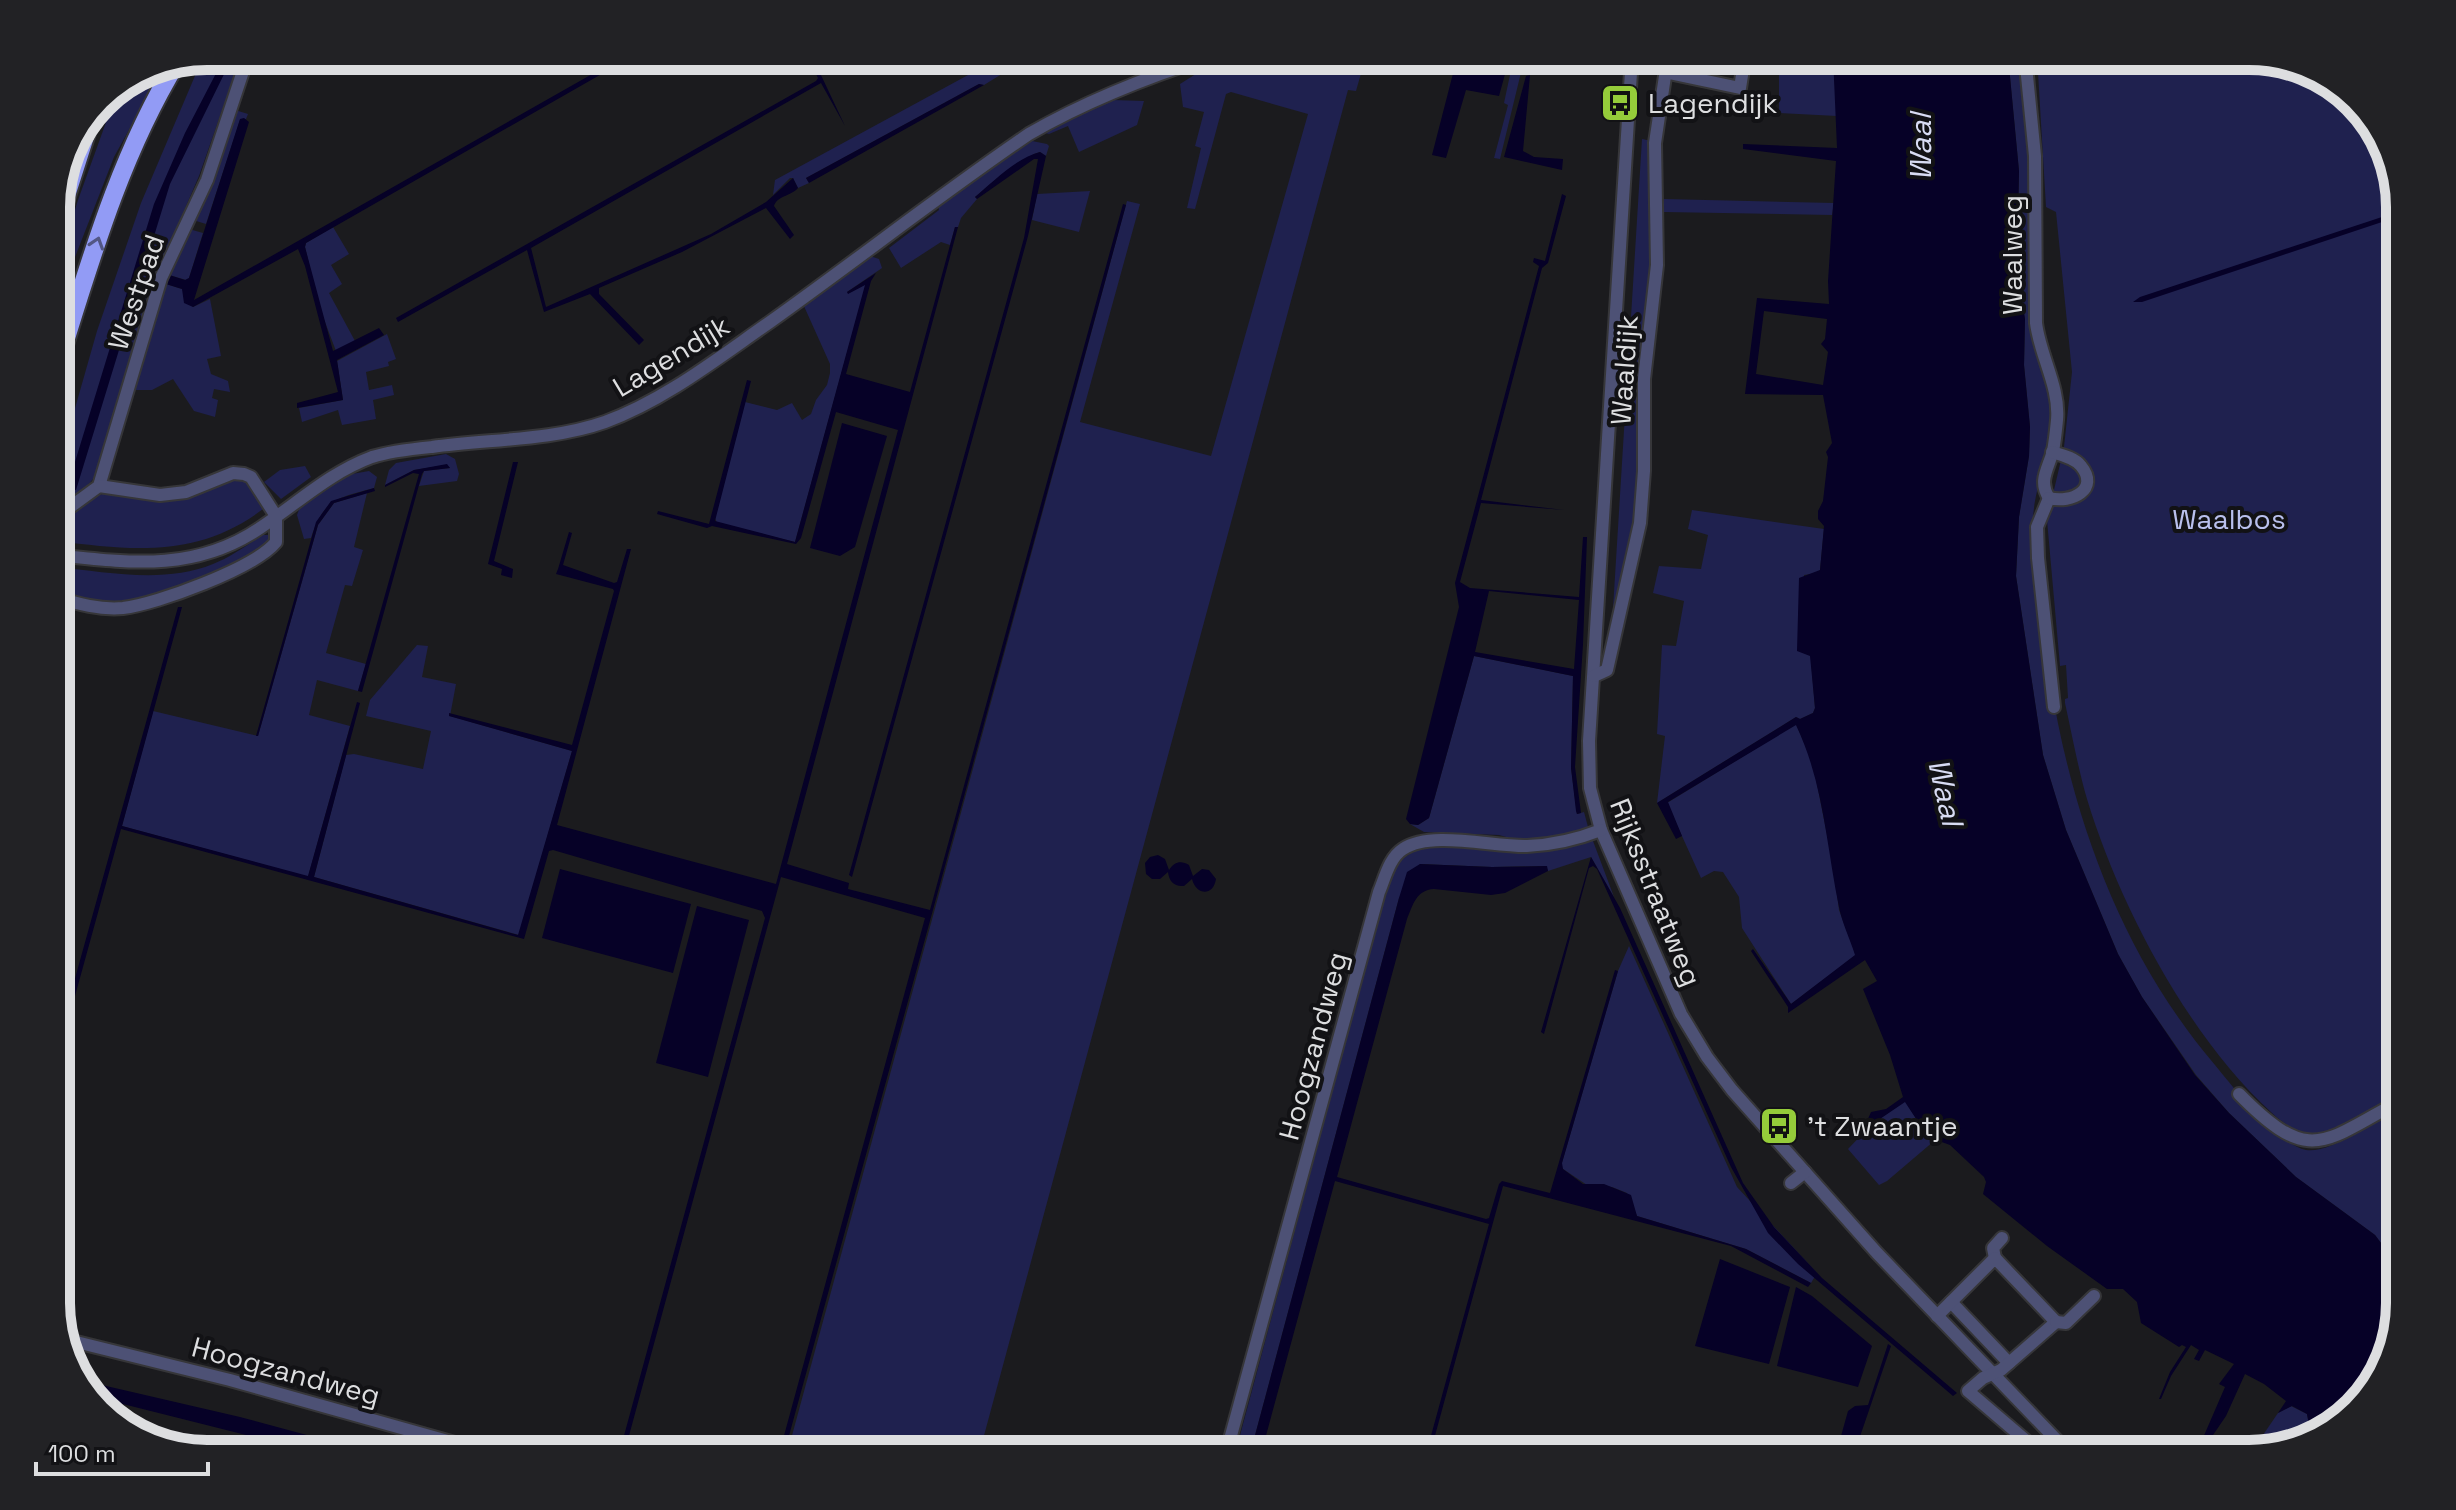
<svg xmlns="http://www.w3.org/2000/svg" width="2456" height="1510" viewBox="0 0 2456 1510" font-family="'Space Grotesk',sans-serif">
	<rect width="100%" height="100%" fill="#1b1b1e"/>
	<g fill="#1f214f">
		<path d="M241 56 199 176 146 299 134 350 97 472C85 496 65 495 56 522V475L97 331 141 203 203 57Z"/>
		<polygon points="1003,56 1031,56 984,85 979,84 806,178 809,183 798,188 793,178 790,178 773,195 775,180"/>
		<polygon points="1236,56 1366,56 1356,91 1348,90 979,1454 787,1454 1127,201 1140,204 1080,422 1211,456 1308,114 1231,92 1226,94 1195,209 1187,208 1201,148 1195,146 1204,112 1183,107 1180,84 1207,67"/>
		<polygon points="1514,56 1525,56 1500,159 1494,158 1508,105 1504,103"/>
		<polygon points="1779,56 1833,56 1837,116 1779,113"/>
		<path d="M2008 56H2021L2031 166 2029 311C2032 345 2050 375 2052 410 2054 442 2035 484 2033 518 2032 543 2038 571 2040 596 2054 763 2104 935 2215 1065 2234 1088 2278 1145 2306 1150 2330 1154 2379 1120 2400 1109V1258L2384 1247 2375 1235 2296 1177 2229 1113 2196 1075 2142 997 2118 954 2066 830 2043 755 2016 576 2019 517 2029 456 2030 427 2024 365 2025 319 2017 273 2019 171Z"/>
		<path d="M2037 56H2249L2325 76 2380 131 2400 198V1094L2325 1133 2307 1137C2296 1130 2282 1123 2272 1113 2189 1038 2119 905 2087 799 2078 768 2072 735 2065 703V699L2068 698 2066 665 2060 666 2047 520 2064 447 2072 372 2056 212 2046 207Z"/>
		<polygon points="165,64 114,157 56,306 56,270 78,200 118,89 150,67"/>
		<polygon points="1112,100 1144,101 1137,125 1079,152 1068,126 1049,134 1041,132"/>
		<polygon points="232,109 248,114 246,119 240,120 206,224 193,220"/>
		<path d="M1642 139 1652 141 1653 268 1638 427C1649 496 1626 573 1611 641Z"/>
		<polygon points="1027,140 1047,144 1049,146 1046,156 1040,152 1034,154 1001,175 975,197 977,199 961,218 958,227 955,227 950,245 941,242 901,268 889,248 939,210 938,206"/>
		<polygon points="1090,191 1079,232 1032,220 1037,194"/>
		<polygon points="1664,199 1834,203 1832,215 1664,212"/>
		<polygon points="333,227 349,254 331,265 342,284 329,293 355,341 336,351 320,309 305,247 306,243"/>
		<polygon points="189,229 203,233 189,278 186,280 169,275"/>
		<polygon points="870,256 879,259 882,268 847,292 849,293 866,284 795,542 717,523 715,518 745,402 777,410 792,403 802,420 811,414 816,400 827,385 830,373 830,364 803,304"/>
		<polygon points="166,284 182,289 193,307 210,299 221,356 207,359 211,374 228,381 230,392 214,389 212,398 218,400 215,417 194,411 173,379 152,390 132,390 163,285"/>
		<polygon points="387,334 396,359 388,362 389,366 366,372 369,390 392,385 394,395 373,400 376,419 342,425 338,410 302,422 299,408 343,400 337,361"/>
		<polygon points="446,454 455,459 459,474 457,481 419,486 424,471 450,468 447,465 414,470 385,485 389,470 396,463"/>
		<polygon points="305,466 311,477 281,499 264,482 280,470"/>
		<path d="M369 471 377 477 374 488C338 498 324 498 311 538L304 539 297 515 300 507 346 475Z"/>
		<path d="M227 477 248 480 267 506C201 558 135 551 57 541 59 525 65 515 79 506 114 481 125 499 161 497 180 496 208 483 227 477Z"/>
		<polygon points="367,493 354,547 363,550 352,586 345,585 326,653 366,664 358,691 317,680 309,715 350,726 308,877 122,826 153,711 258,736 318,525 334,503"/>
		<polygon points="1692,510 1824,529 1820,570 1817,573 1804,575 1815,708 1813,713 1800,719 1796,717 1657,803 1665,736 1657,734 1662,645 1676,646 1684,601 1653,593 1659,566 1701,569 1708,535 1688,529"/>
		<path d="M263 535H271L273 538 269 546 208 579 131 603H105L56 593V567C107 572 164 584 213 564 231 557 247 545 263 535Z"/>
		<polygon points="417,645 428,646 422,677 456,684 450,716 572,751 519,935 314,877 346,755 354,754 423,769 431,731 366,716 370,700"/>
		<polygon points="1474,656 1573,676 1571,768 1577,814 1584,812 1588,827 1578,832 1524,842 1499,835 1424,832 1410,824 1418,825 1429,818"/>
		<polygon points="1796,724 1813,764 1833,865 1839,910 1856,955 1791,1004 1742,928 1739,897 1723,872 1714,871 1701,878 1667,803"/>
		<path d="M1587 840 1593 841 1614 897 1591 857 1548 871 1546 866 1492 867 1420 864 1399 898 1250 1454H1235L1385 894C1396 866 1399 854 1430 846Z"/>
		<polygon points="1629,946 1737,1187 1817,1273 1811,1283 1746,1249 1637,1216 1627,1193 1612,1187 1587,1185 1563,1169 1561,1166 1618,971"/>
		<polygon points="1905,1101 1928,1137 1934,1141 1887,1181 1879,1185 1848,1149 1871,1125"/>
		<polygon points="2291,1406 2307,1414 2309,1425 2303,1440 2250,1454 2278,1413"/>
	</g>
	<g fill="#060127" fill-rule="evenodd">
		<polygon points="225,56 233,56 170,184 76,490 67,488 154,204 185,133"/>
		<polygon points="624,56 633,56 306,243 305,247 333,351 379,328 384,335 337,360 343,400 297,408 297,403 338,392 305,266 298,249 193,307 184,303 182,289 166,284 169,275 185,280 189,278 240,119 244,118 249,122 194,300"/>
		<path d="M807 56H812L845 126 821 83 531 248 546 307 711 234 766 202 793 178 798 188C791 196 777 196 774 206L794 235 790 239 766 208 682 252 599 288V294L644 340 639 345 590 294 544 312 527 250 398 322 396 318 816 81 818 78Z"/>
		<polygon points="1462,56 1510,56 1499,96 1466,90 1446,158 1432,155 1457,58"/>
		<path d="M1833 56H2008L2019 171 2017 273 2025 319 2024 365 2030 427 2029 456 2019 517 2016 576 2043 755 2066 830 2118 954 2142 997 2195 1075 2229 1113 2296 1177 2375 1235 2384 1247 2400 1258V1303L2380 1379 2324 1434 2303 1440 2309 1425 2307 1414 2292 1406 2278 1413 2286 1401 2264 1384 2245 1374 2226 1416 2200 1454H2196L2225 1387 2219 1384 2234 1364 2205 1350 2199 1361 2194 1359 2199 1350 2191 1345 2171 1376 2161 1399H2159L2170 1372 2186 1347 2182 1345 2179 1347 2141 1323 2137 1302 2123 1289H2107L2047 1246 1983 1194 1986 1182 1984 1177 1950 1145 1928 1137 1905 1102 1871 1125 1867 1121 1871 1112 1886 1109 1903 1097 1890 1055 1863 989 1877 981 1865 960 1788 1013V1007L1751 951 1753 949 1791 1004 1855 955C1850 939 1842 923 1839 907 1826 844 1824 784 1796 725L1668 802 1682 836 1676 839 1657 803 1796 717 1800 719 1813 713 1815 708 1810 656 1797 651 1799 578 1820 570 1824 526 1818 519V511L1823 501 1828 457 1826 452 1832 443 1823 395 1745 394 1757 298 1829 304 1828 281 1836 161 1743 149V144L1837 148ZM1764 311 1827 319 1825 339 1821 344 1828 352 1823 385 1756 374Z"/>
		<polygon points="1530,75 1523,151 1534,157 1563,159 1562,170 1504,157 1526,76"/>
		<polygon points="979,84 984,85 809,183 806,178"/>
		<path d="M1040 152 1046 156 1028 236 852 877 849 875 1024 238 1038 159H1034L977 199 975 197C993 182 1016 158 1040 152Z"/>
		<path d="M1562 194 1566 196 1548 263 1542 268 1481 500 1564 510 1481 503 1460 582 1470 588 1579 597 1583 537H1587L1583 644 1575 767 1581 813 1577 814 1576 811 1571 768 1573 676 1474 656 1429 818 1418 825 1410 824 1406 819 1459 607 1455 583 1539 266 1533 262 1534 258 1545 261ZM1489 591 1579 600 1574 669 1475 652Z"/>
		<polygon points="1123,204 1126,205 784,1454 779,1454 925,918 781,877 624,1454 619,1454 765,918 762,911 553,850 549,851 524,939 121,829 56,1065 56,1047 178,607 182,607 122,826 308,876 357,702 360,703 314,877 518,935 572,751 449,716 449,713 572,745 614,591 613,589 556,574 558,569 569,532 572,533 563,565 614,583 617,582 627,549 631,549 557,825 776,884 898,430 836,412 801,538 796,544 712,526 707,528 657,514 658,511 709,524 747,380 751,381 715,521 795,542 865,285 848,294 847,292 876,273 871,281 846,374 910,392 955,227 958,227 787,864 849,883 848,889 930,910"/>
		<polygon points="2388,215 2391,219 2142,302 2133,302 2140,297"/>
		<polygon points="842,423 887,436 855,547 840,556 810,548"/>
		<polygon points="513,462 518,462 494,561 513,569 512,578 501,575 502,569 488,564"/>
		<polygon points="447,464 450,468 424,471 422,474 362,692 358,691 419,474 413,473 385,487 385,485 414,470"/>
		<polygon points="374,488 375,491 334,503 318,525 258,736 256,736 316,522 331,501"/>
		<path d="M1158 855 1165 859 1169 870C1174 862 1181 860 1189 865L1193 876 1202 869 1209 870 1216 879C1213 897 1196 895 1192 879L1184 886C1174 887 1169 881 1168 872L1160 879H1152L1146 874 1145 863 1150 857Z"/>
		<polygon points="1591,857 1620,908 1743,1183 1774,1227 1822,1278 1957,1393 1953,1396 1798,1264 1768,1233 1731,1167 1597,869 1593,866 1589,868 1544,1034 1541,1032"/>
		<path d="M1420 864 1492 867 1547 866 1548 871 1505 893 1491 895 1434 889C1416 890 1413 905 1407 919L1337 1177 1486 1219 1489 1218 1499 1184 1502 1181 1550 1193 1615 970 1618 971 1562 1163 1563 1169 1583 1184H1604L1631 1195 1637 1216 1746 1249 1811 1283 1808 1287 1731 1246 1503 1186 1430 1454H1426L1489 1224 1335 1181 1261 1454H1250L1399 898 1407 872Z"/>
		<polygon points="560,869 691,904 673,973 542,938"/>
		<polygon points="697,906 749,920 708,1077 656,1063"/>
		<polygon points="1720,1259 1790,1287 1769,1364 1695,1346"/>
		<polygon points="1796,1287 1812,1296 1872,1346 1858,1387 1777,1366"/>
		<polygon points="1888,1344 1891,1346 1854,1454 1836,1454 1848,1411 1855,1406 1868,1405"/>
		<polygon points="76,1379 240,1417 377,1454 322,1454 95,1397"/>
	</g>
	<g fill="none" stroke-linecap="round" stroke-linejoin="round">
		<defs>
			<g id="minor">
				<polyline points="1632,56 1589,741 1590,788 1601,830 1681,1014 1707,1057 1732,1090 1877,1253 2070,1454"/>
				<path d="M2025 56 2035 156 2036 323C2040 356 2060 387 2057 420 2056 430 2055 441 2053 451 2048 469 2038 481 2049 498"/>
				<polyline points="1664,72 1740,88 1745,56"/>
				<polyline points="2049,498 2037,527 2038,558 2054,707"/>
				<path d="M2049 498C2072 504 2100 489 2081 466 2075 458 2062 455 2052 452"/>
				<polyline points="56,532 62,513 99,486 161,278 207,180 248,56"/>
				<path d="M56 555C130 563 195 572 260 528 298 503 329 473 372 457 391 451 412 449 432 447 488 439 551 441 605 422 665 400 718 358 770 322 857 260 941 194 1029 134 1086 101 1150 76 1213 56"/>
				<path d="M56 597C78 604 100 610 123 608 157 604 255 568 276 542V516L251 477 244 474 233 473 186 492 160 495 99 486"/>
				<polyline points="1594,676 1607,670 1640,523 1644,471 1644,379 1657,265 1655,143 1668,56"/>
				<path d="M2239 1094C2310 1166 2322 1143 2400 1101"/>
				<polyline points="1791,1183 1805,1172"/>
				<polyline points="1995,1258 1993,1248 2002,1238"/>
				<polyline points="1951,1302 2009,1363"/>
				<polyline points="1937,1316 1995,1258 2056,1322 2001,1370 1983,1378 1968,1391 2037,1450"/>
				<polyline points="2056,1322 2066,1323 2094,1296"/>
				<polyline points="64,1339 230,1380 494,1454"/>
				<path d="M1226 1454 1379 892C1385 878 1389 858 1403 849 1431 830 1493 847 1527 846 1551 845 1578 839 1601 830"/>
			</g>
			<g id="highway">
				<polyline points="56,227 87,130"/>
				<path d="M56 370C89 265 119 157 177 62"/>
			</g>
		</defs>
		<use href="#minor" stroke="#363639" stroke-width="16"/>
		<use href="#highway" stroke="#363639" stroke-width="22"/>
		<use href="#minor" stroke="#4d5175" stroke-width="12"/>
		<use href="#highway" stroke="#929bf5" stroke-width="18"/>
	</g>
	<defs><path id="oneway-chevron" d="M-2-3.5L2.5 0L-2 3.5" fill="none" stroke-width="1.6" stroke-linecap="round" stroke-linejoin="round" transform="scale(2)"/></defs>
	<use stroke="#525685" href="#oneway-chevron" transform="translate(97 243) rotate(-72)"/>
	<defs>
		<symbol id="bus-square" viewBox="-11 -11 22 22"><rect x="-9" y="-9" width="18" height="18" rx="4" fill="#95cc3a" stroke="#121215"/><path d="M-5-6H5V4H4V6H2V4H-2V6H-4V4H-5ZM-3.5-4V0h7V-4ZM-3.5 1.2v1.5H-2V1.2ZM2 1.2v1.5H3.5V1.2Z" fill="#111"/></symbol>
	</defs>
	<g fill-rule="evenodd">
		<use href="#bus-square" x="1598" y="81" width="44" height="44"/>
		<use href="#bus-square" x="1757" y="1104" width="44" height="44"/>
	</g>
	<g text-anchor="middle" stroke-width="8" stroke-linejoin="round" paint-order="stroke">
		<g font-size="28" fill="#dddee0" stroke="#121215" text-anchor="start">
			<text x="1648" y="113">Lagendijk</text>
			<text x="1807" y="1136">'t Zwaantje</text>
		</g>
		<g font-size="28" fill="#dddee0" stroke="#121215">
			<text transform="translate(2012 255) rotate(-90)" y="10">Waalweg</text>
			<text transform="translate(136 292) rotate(-71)" y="10">Westpad</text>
			<text transform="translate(671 356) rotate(-31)" y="10">Lagendijk</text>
			<text transform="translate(1624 370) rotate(-86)" y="10">Waaldijk</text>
			<text transform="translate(1656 892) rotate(68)" y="10">Rijksstraatweg</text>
			<text transform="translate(1313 1046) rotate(-75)" y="10">Hoogzandweg</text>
			<text transform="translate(286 1371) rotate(15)" y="10">Hoogzandweg</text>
		</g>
		<g font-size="28" fill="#b9c0ed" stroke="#121215">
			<text x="2229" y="529">Waalbos</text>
		</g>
		<g font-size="30" font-style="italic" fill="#d8dcf3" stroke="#121215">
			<text transform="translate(1921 147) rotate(-90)" y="10">Waal</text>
			<text transform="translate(1945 792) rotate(77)" y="10">Waal</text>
		</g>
	</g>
	<path d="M0 0H2456V1510H0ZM207 70H2249A137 137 0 0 1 2386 207V1303A137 137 0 0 1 2249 1440H207A137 137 0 0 1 70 1303V207A137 137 0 0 1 207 70Z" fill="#222225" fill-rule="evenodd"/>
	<path fill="none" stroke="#dddee0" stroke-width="10" d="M207 70H2249A137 137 0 0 1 2386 207V1303A137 137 0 0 1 2249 1440H207A137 137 0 0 1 70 1303V207A137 137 0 0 1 207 70Z"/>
	<path d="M36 1462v12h172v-12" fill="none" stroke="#dddee0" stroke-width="4"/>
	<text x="48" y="1462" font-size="24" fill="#dddee0" stroke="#121215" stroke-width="6" paint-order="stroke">100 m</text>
</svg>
